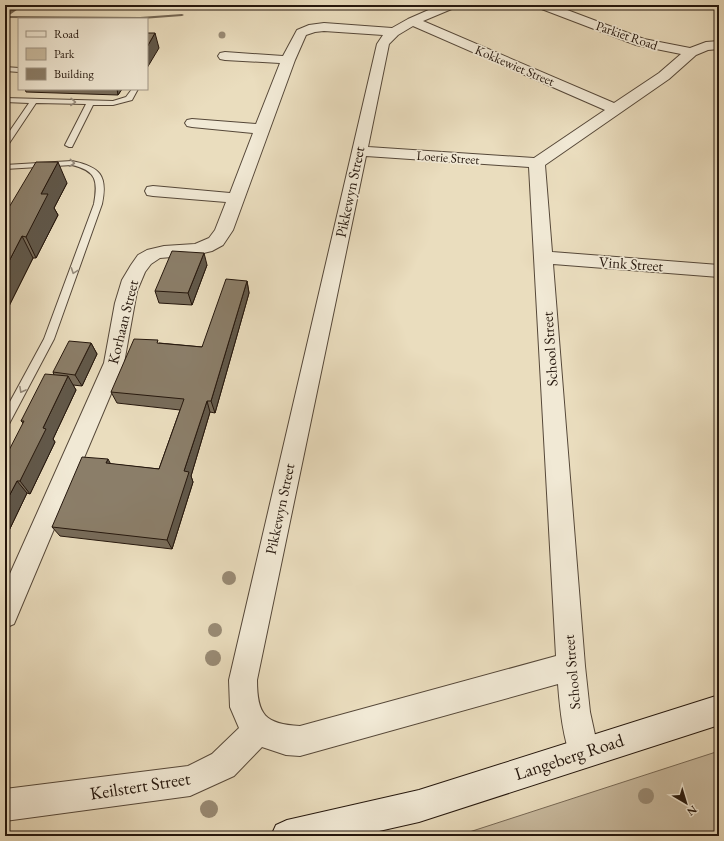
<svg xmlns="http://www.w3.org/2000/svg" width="724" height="841" viewBox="0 0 724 841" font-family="'EB Garamond',serif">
	<rect width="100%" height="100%" fill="#eaddbe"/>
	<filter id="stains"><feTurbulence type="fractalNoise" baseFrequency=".005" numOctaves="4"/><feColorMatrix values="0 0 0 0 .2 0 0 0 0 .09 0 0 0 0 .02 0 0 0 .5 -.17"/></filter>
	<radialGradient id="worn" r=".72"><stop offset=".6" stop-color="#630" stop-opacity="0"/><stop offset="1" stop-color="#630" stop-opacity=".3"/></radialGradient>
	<polygon fill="#c9bba0" stroke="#776956" points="719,751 719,836 457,836"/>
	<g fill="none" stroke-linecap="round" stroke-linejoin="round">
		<polygon fill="#736653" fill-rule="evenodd" points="19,5 24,5 8,16 140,17 182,14 184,15 182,16 142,19 5,18 5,14"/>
		<defs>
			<g id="service">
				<polygon points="5,67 19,68 19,72 5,71"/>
				<polygon points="132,89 138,89 132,100 113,105 93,105 72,147 69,147 65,145 86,104 36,103 8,145 5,145 5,138 29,103 5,102 5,98 113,101 126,97"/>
				<path d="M72 161C100 167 108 175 102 204L54 339 9 424 5 425V411L44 339 94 204C98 181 97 171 72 165L5 169V165Z"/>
			</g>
			<path id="minor" d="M440 5H456L454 8 423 21 614 103 659 73 681 54 636 45 539 8 537 5H554L644 39 690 48 706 42 719 41V49L708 50 696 55 669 79 545 165 552 252 719 265V277L553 264 585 666 590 712 599 753 595 764 584 768 573 764C563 739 560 710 558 684L300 756 286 755 262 747 234 776 190 796 5 821V789L188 766 212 754 239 728 230 707 229 680 377 44 383 35 324 31 315 32 306 35 295 60 233 230 223 245 212 251 195 255 160 258 151 264 145 272 137 291 124 363 14 624 5 628V585L104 363 115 303 122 280 131 265 138 255 147 250 164 246 195 244 209 238 215 230 226 202 153 196 147 195 145 191 147 187 153 186 230 193 253 133 192 127 187 126 185 123 187 120 192 119 256 124 280 63 225 60 220 59 218 56 220 53 225 52 283 56 297 30 309 25 324 23 392 28 408 19ZM413 26 605 110 534 158 368 147 389 44 398 35ZM366 156 529 167 556 656 300 726C265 724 257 715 257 680Z"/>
			<polygon id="secondary" points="719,695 719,725 419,822 357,836 271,836 276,825 287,820 419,790"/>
		</defs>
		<use href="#service" stroke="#564839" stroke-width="2"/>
		<use href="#minor" stroke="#564839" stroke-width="2"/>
		<use href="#secondary" stroke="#25170d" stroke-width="2"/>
		<use href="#service" fill="#f1e9d5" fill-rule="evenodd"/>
		<use href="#minor" fill="#f1e9d5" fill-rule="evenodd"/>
		<use href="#secondary" fill="#f1e9d5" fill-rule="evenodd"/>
	</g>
	<g fill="#998b75">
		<circle cx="222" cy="35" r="3.5"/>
		<circle cx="229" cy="578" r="7"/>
		<circle cx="215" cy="630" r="7"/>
		<circle cx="213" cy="658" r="8"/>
		<circle cx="646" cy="796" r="8"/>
		<circle cx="209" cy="809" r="9"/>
	</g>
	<g fill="#786c5a" stroke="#25170d">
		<polygon points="25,89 122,89 118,95 26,92"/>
		<polygon points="67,183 54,208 58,215 36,258 33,258 5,314 5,214"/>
		<polygon points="207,265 192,305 159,303 155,291"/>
		<polygon points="247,281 249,293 215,413 210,412 191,476 193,482 172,549 60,536 52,527 111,464 159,469 180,410 117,403 111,392 159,343 202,347"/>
		<polygon points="91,343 97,354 82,386 73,385 76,390 53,439 55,442 30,494 27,493 5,539 23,423 21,421 54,375 53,372"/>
	</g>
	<g fill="#61584a" stroke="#25170d">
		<polygon points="155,33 159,48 147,68 147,47"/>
		<polygon points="117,89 122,89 118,95"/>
		<polygon points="58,162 67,183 54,208 58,215 36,258 26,237 41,194"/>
		<polygon points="22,236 33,258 5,314 5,269"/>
		<polygon points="204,253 207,265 192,305 188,293"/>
		<polygon points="247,281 249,293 215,413 211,401"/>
		<polygon points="91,343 97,354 82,386 75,375"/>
		<polygon points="68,376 76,390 53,439 55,442 30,494 20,481 43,428"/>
		<polygon points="207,401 210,412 191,476 193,482 172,549 167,540 184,471"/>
		<polygon points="108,459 114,470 106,463"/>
		<polygon points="17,481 27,493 5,539 5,504"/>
	</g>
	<g fill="#8b7e69" stroke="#25170d">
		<polygon points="147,33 155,33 147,47"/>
		<polygon points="36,162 58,162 41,194 48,194 26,237 22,236 5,269 5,214"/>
		<polygon points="172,251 204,253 188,293 155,291"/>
		<polygon points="226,279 247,281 211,401 207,401 184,471 189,472 167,540 52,527 82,457 108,459 106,463 159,469 184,399 111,392 134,339 158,340 157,343 202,347"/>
		<polygon points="69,341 91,343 75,375 53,372"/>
		<polygon points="45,374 68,376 43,428 46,429 20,481 17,481 5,504 5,458 24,421 21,421"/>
	</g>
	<defs><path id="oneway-chevron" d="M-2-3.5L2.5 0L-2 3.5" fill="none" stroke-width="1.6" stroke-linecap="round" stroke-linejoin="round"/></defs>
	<g stroke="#958a7b">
		<use href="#oneway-chevron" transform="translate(73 102) rotate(1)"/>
		<use href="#oneway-chevron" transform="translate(72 163) rotate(6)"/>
		<use href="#oneway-chevron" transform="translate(74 271) rotate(110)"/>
		<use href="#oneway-chevron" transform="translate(22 390) rotate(119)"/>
	</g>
	<g text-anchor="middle" stroke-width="3.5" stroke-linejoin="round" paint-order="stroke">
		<g font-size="13" fill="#25170d" stroke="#f1e9d5">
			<text transform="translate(627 35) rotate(19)" y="5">Parkiet Road</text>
			<text transform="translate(515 65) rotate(23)" y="5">Kokkewiet Street</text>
			<text transform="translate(448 157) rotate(4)" y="5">Loerie Street</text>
		</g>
		<g font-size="15" fill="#25170d" stroke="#f1e9d5">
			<text transform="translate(350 192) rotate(-78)" y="5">Pikkewyn Street</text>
			<text transform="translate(631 264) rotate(4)" y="5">Vink Street</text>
			<text transform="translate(123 322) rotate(-76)" y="5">Korhaan Street</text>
			<text transform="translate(550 349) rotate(-94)" y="5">School Street</text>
			<text transform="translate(280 509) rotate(-78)" y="5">Pikkewyn Street</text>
			<text transform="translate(572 672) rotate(-95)" y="5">School Street</text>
		</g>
		<g font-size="18" fill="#25170d" stroke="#f1e9d5">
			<text transform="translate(569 757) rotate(-18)" y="6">Langeberg Road</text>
			<text transform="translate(140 786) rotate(-9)" y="6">Keilstert Street</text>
		</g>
	</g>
	<rect width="724" height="841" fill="none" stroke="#eaddbe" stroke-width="20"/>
	<rect x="6" y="6" width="712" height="829" fill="none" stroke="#25170d" stroke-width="2"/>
	<rect x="10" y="10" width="704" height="821" fill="none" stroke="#25170d"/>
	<rect x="18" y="18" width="130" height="72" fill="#f1e9d5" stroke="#9f9585"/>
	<rect x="26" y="31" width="20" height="6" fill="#f1e9d5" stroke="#9f9585"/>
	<text x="54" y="38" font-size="12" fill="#25170d">Road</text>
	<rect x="26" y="48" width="20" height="12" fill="#c9bba0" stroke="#9f9585"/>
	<text x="54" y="58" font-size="12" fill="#25170d">Park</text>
	<rect x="26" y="68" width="20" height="12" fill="#8b7e69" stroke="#9f9585"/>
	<text x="54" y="78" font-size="12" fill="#25170d">Building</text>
	<g transform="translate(686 803) rotate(142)" stroke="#f1e9d5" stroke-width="3" paint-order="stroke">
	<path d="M0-3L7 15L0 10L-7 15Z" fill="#25170d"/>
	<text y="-6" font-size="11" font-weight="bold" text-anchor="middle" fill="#25170d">N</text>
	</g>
	<rect width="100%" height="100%" filter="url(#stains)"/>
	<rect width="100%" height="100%" fill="url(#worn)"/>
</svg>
